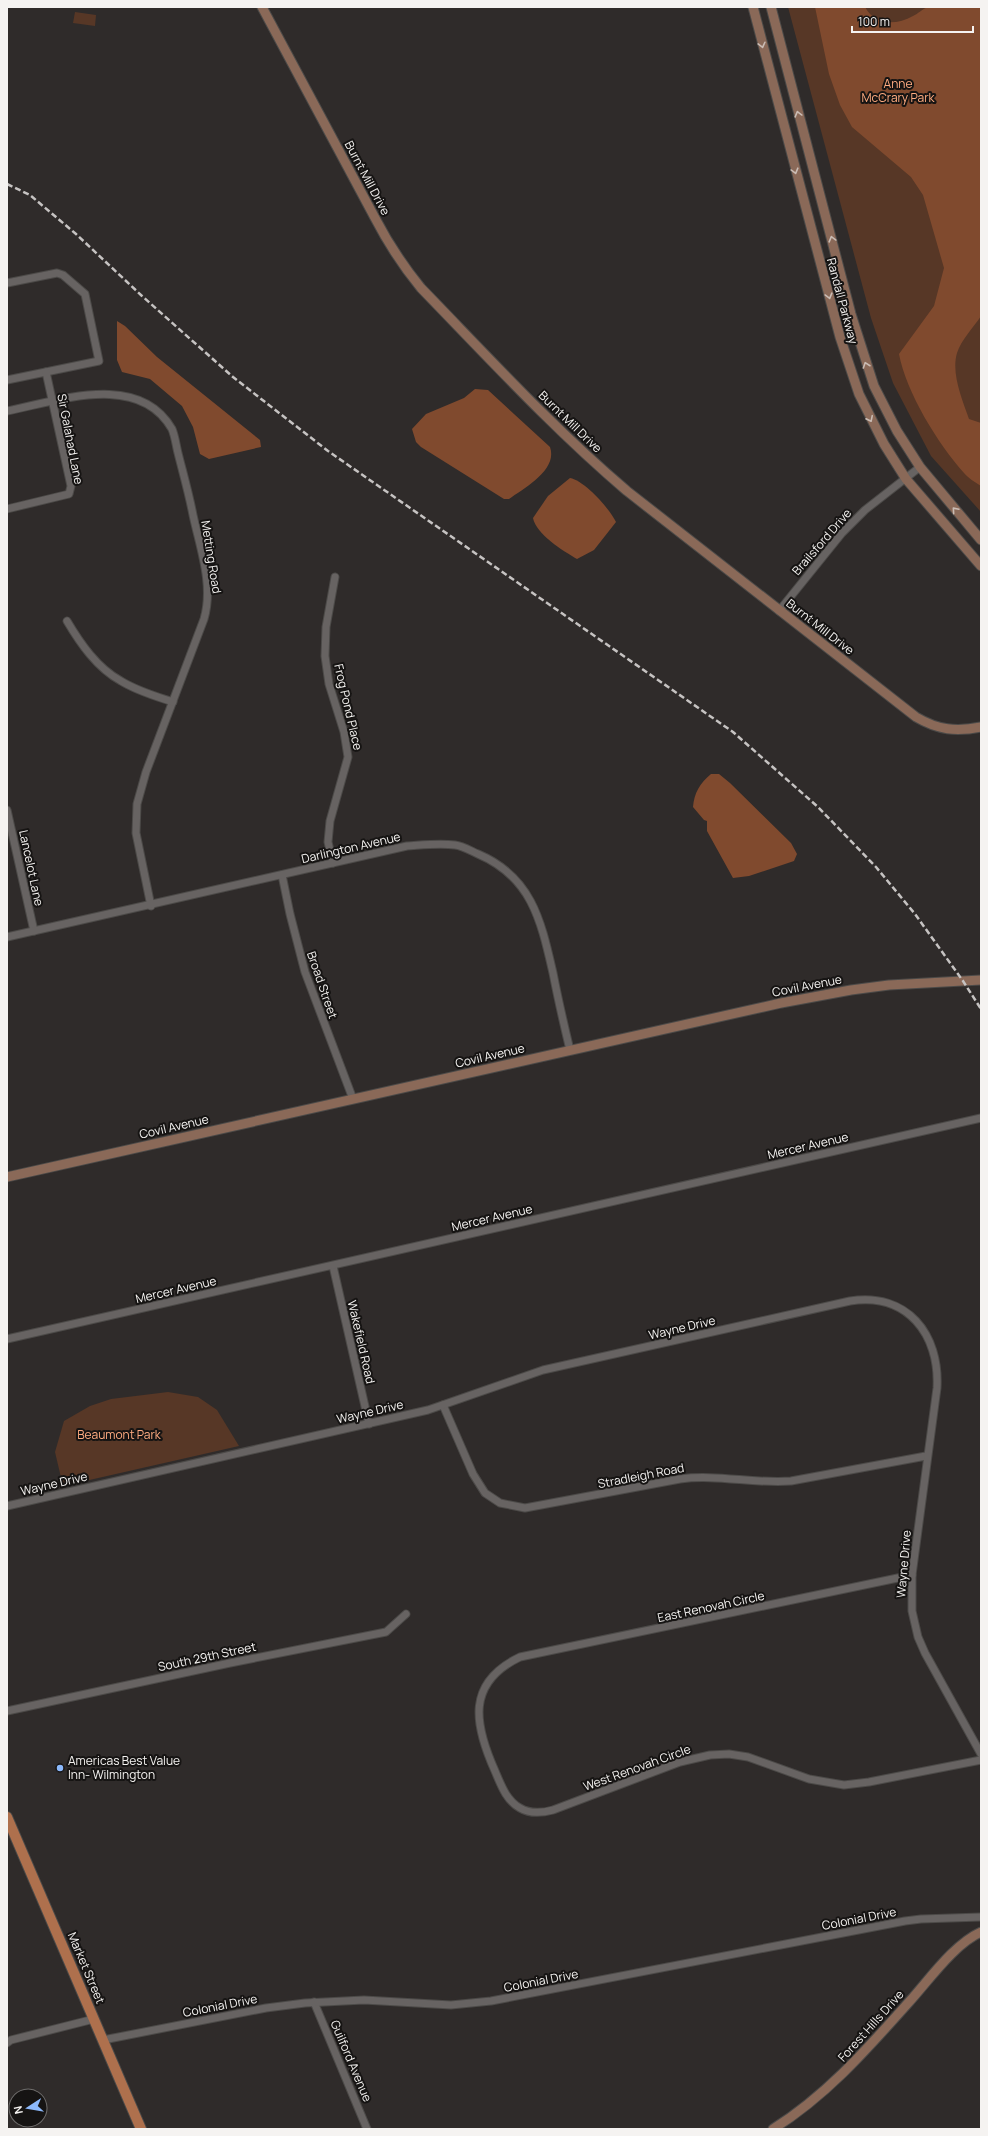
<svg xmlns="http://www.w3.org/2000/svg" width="988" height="2136" viewBox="0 0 988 2136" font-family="Manrope,sans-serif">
	<rect width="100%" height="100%" fill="#2f2b2a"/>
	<g fill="#573726">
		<polygon points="788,7 981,7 981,512 931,456 893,383 871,318"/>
		<polygon points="75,12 96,15 95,26 73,23"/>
		<polygon points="168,1392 198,1397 217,1410 239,1446 63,1486 55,1452 64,1421 90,1406 111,1399"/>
	</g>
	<g fill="#804a2e">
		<path d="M815 7H865C875 25 895 26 913 16 918 14 923 8 929 7 940 4 968 7 981 7V316C974 327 961 340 957 353 951 373 962 399 969 419L981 423V486C975 482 968 478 964 473 938 444 906 392 899 354L934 306 944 268 923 195 911 177 852 127 840 105 829 74Z"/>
		<polygon points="117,321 125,326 157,357 260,440 261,447 209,459 200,454 193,427 182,406 150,379 122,372 117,360"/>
		<path d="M475 389 488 390 550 447C558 470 524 488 509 499H504L421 447 416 442 412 429 426 414 464 398Z"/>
		<path d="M570 478C585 481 609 508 616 522L594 550 577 559C563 551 536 534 533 518L548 496Z"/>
		<path d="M711 774H719L730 783 791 843 797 854 794 861 749 876 733 878 707 831V821L704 820 693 807C694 793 700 783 711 774Z"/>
	</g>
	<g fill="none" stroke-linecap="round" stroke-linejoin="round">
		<defs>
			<g id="street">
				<polyline points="7,283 57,273 63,275 85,294 99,361 7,380"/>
				<path d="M7 411C58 401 139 371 172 429 175 436 176 445 178 453 183 473 189 494 193 515 200 548 214 585 204 619L146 772 137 804 136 833 151 906"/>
				<polyline points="7,509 69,494 71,486 46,372"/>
				<polyline points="779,611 842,533 865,510 920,467"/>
				<path d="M67 621C80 643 97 668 121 681 137 691 155 696 173 702"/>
				<polyline points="7,810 34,931"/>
				<polyline points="333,863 328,842 330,821 348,757 344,732 329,684 325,656 326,627 335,577"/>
				<polyline points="282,875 290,914 305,972 353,1099"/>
				<path d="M7 937 407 846C423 845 439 843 455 845 463 846 471 851 478 854 532 877 541 921 553 973 558 999 564 1025 570 1050"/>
				<polyline points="333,1266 369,1424"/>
				<polyline points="7,1339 981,1118"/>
				<path d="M443 1405 473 1474 485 1493 500 1503 525 1508 680 1479C717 1474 754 1484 791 1481L926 1456"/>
				<path d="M7 1506 428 1410 543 1370 850 1301C907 1292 940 1334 937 1388L912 1575V1611L918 1637 925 1653 981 1754"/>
				<path d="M912 1575 520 1657C466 1683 474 1724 495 1771 501 1785 506 1800 520 1808 530 1814 542 1813 553 1810L680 1762 710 1755 729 1754 748 1757 809 1779 844 1785 869 1782 981 1760"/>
				<polyline points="7,1711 230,1663 386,1632 406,1614"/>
				<polyline points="314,2002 367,2129"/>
				<polyline points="103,2040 266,2008 305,2003 364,2000 451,2005 491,2001 905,1921 921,1919 981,1917"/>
				<polyline points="7,2043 11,2040 94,2019"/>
			</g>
			<g id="secondary">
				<path d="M262 7 375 218C388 243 403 266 421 288 488 357 553 428 627 491L916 717C938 730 956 732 981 727"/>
				<polyline points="753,7 840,337 859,394 884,444 906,479 981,566"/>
				<polyline points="771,7 851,314 874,386 897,431 920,467 981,540"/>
				<polyline points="7,1177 781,1003 851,990 889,985 981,980"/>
				<path d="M773 2129C827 2095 867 2049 909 2002 929 1980 954 1944 981 1932"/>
			</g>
			<polyline id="primary" points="7,1817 141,2129"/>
		</defs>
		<use href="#street" stroke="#4c4a48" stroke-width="9"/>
		<use href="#secondary" stroke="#4c4a48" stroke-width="11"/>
		<use href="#primary" stroke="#4c4a48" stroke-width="12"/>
		<use href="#street" stroke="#676362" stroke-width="7"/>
		<use href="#secondary" stroke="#8a6958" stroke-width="9"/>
		<use href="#primary" stroke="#ae704d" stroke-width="10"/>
		<polyline stroke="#c6c3c2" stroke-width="2.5" stroke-dasharray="6 3" stroke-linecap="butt" points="7,184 30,195 76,234 142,296 233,377 328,451 733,732 818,807 876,867 915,914 963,981 981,1009"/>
	</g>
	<defs><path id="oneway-chevron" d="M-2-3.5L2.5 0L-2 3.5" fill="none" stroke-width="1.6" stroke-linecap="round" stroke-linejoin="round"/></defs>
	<g stroke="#cabcb4">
		<use href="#oneway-chevron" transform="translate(762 45) rotate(76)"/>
		<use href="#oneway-chevron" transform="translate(798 114) rotate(-105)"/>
		<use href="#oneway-chevron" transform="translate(795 171) rotate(75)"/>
		<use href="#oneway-chevron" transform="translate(832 239) rotate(-105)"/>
		<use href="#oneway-chevron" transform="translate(829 296) rotate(75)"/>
		<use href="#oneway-chevron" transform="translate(866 365) rotate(-109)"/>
		<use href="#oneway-chevron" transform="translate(870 419) rotate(64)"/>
		<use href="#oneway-chevron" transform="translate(955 510) rotate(-131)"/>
	</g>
	<circle fill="#8cb9fc" stroke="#161413" stroke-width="1.5" cx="60" cy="1768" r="4"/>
	<g text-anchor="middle" stroke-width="4" stroke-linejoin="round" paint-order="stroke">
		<g font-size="12" fill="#ffac81" stroke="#161413">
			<text x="898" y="88">Anne<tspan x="898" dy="14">McCrary Park</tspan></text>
			<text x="119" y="1439">Beaumont Park</text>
		</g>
		<g font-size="12" fill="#f5f3f1" stroke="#161413">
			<text transform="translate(367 178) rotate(62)" y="4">Burnt Mill Drive</text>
			<text transform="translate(842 301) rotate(75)" y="4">Randall Parkway</text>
			<text transform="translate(570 422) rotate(44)" y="4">Burnt Mill Drive</text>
			<text transform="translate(70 439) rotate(79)" y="4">Sir Galahad Lane</text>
			<text transform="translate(822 542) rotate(-49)" y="4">Brailsford Drive</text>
			<text transform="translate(211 557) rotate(81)" y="4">Metting Road</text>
			<text transform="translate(820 627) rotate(38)" y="4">Burnt Mill Drive</text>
			<text transform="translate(348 707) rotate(77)" y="4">Frog Pond Place</text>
			<text transform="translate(351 848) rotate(-13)" y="4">Darlington Avenue</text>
			<text transform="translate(31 868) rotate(78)" y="4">Lancelot Lane</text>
			<text transform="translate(322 985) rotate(71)" y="4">Broad Street</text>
			<text transform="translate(807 986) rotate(-11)" y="4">Covil Avenue</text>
			<text transform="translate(490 1056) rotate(-13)" y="4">Covil Avenue</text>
			<text transform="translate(174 1127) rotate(-13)" y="4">Covil Avenue</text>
			<text transform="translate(808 1146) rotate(-13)" y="4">Mercer Avenue</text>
			<text transform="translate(492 1218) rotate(-13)" y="4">Mercer Avenue</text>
			<text transform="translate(176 1290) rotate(-13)" y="4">Mercer Avenue</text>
			<text transform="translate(682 1328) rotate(-13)" y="4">Wayne Drive</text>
			<text transform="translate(361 1342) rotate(77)" y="4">Wakefield Road</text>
			<text transform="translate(370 1412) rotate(-13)" y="4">Wayne Drive</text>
			<text transform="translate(641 1476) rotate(-11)" y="4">Stradleigh Road</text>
			<text transform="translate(54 1484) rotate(-13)" y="4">Wayne Drive</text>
			<text transform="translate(904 1564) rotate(-85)" y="4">Wayne Drive</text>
			<text transform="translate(711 1607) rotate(-12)" y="4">East Renovah Circle</text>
			<text transform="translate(207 1657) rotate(-12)" y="4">South 29th Street</text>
			<text transform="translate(637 1768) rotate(-20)" y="4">West Renovah Circle</text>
			<text transform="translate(859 1919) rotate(-11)" y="4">Colonial Drive</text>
			<text transform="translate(86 1968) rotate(67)" y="4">Market Street</text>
			<text transform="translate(541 1981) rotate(-11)" y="4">Colonial Drive</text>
			<text transform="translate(220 2006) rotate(-11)" y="4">Colonial Drive</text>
			<text transform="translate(871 2026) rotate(-48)" y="4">Forest Hills Drive</text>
			<text transform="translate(351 2061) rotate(67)" y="4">Guilford Avenue</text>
		</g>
		<g font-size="12" fill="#f5f3f1" stroke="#161413" text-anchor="start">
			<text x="68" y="1765">Americas Best Value<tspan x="68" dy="14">Inn- Wilmington</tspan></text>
		</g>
	</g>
	<rect width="988" height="2136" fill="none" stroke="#f5f3f1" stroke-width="16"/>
	<g transform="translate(28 2108) rotate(258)"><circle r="19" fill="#161413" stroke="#6f6d6c"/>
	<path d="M0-3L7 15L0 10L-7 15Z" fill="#8cb9fc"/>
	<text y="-6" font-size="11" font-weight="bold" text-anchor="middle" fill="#f5f3f1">N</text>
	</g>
	<path d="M852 26v6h121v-6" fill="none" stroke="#f5f3f1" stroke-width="2"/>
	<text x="858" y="26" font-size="12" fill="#f5f3f1" stroke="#161413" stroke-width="3" paint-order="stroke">100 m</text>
</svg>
